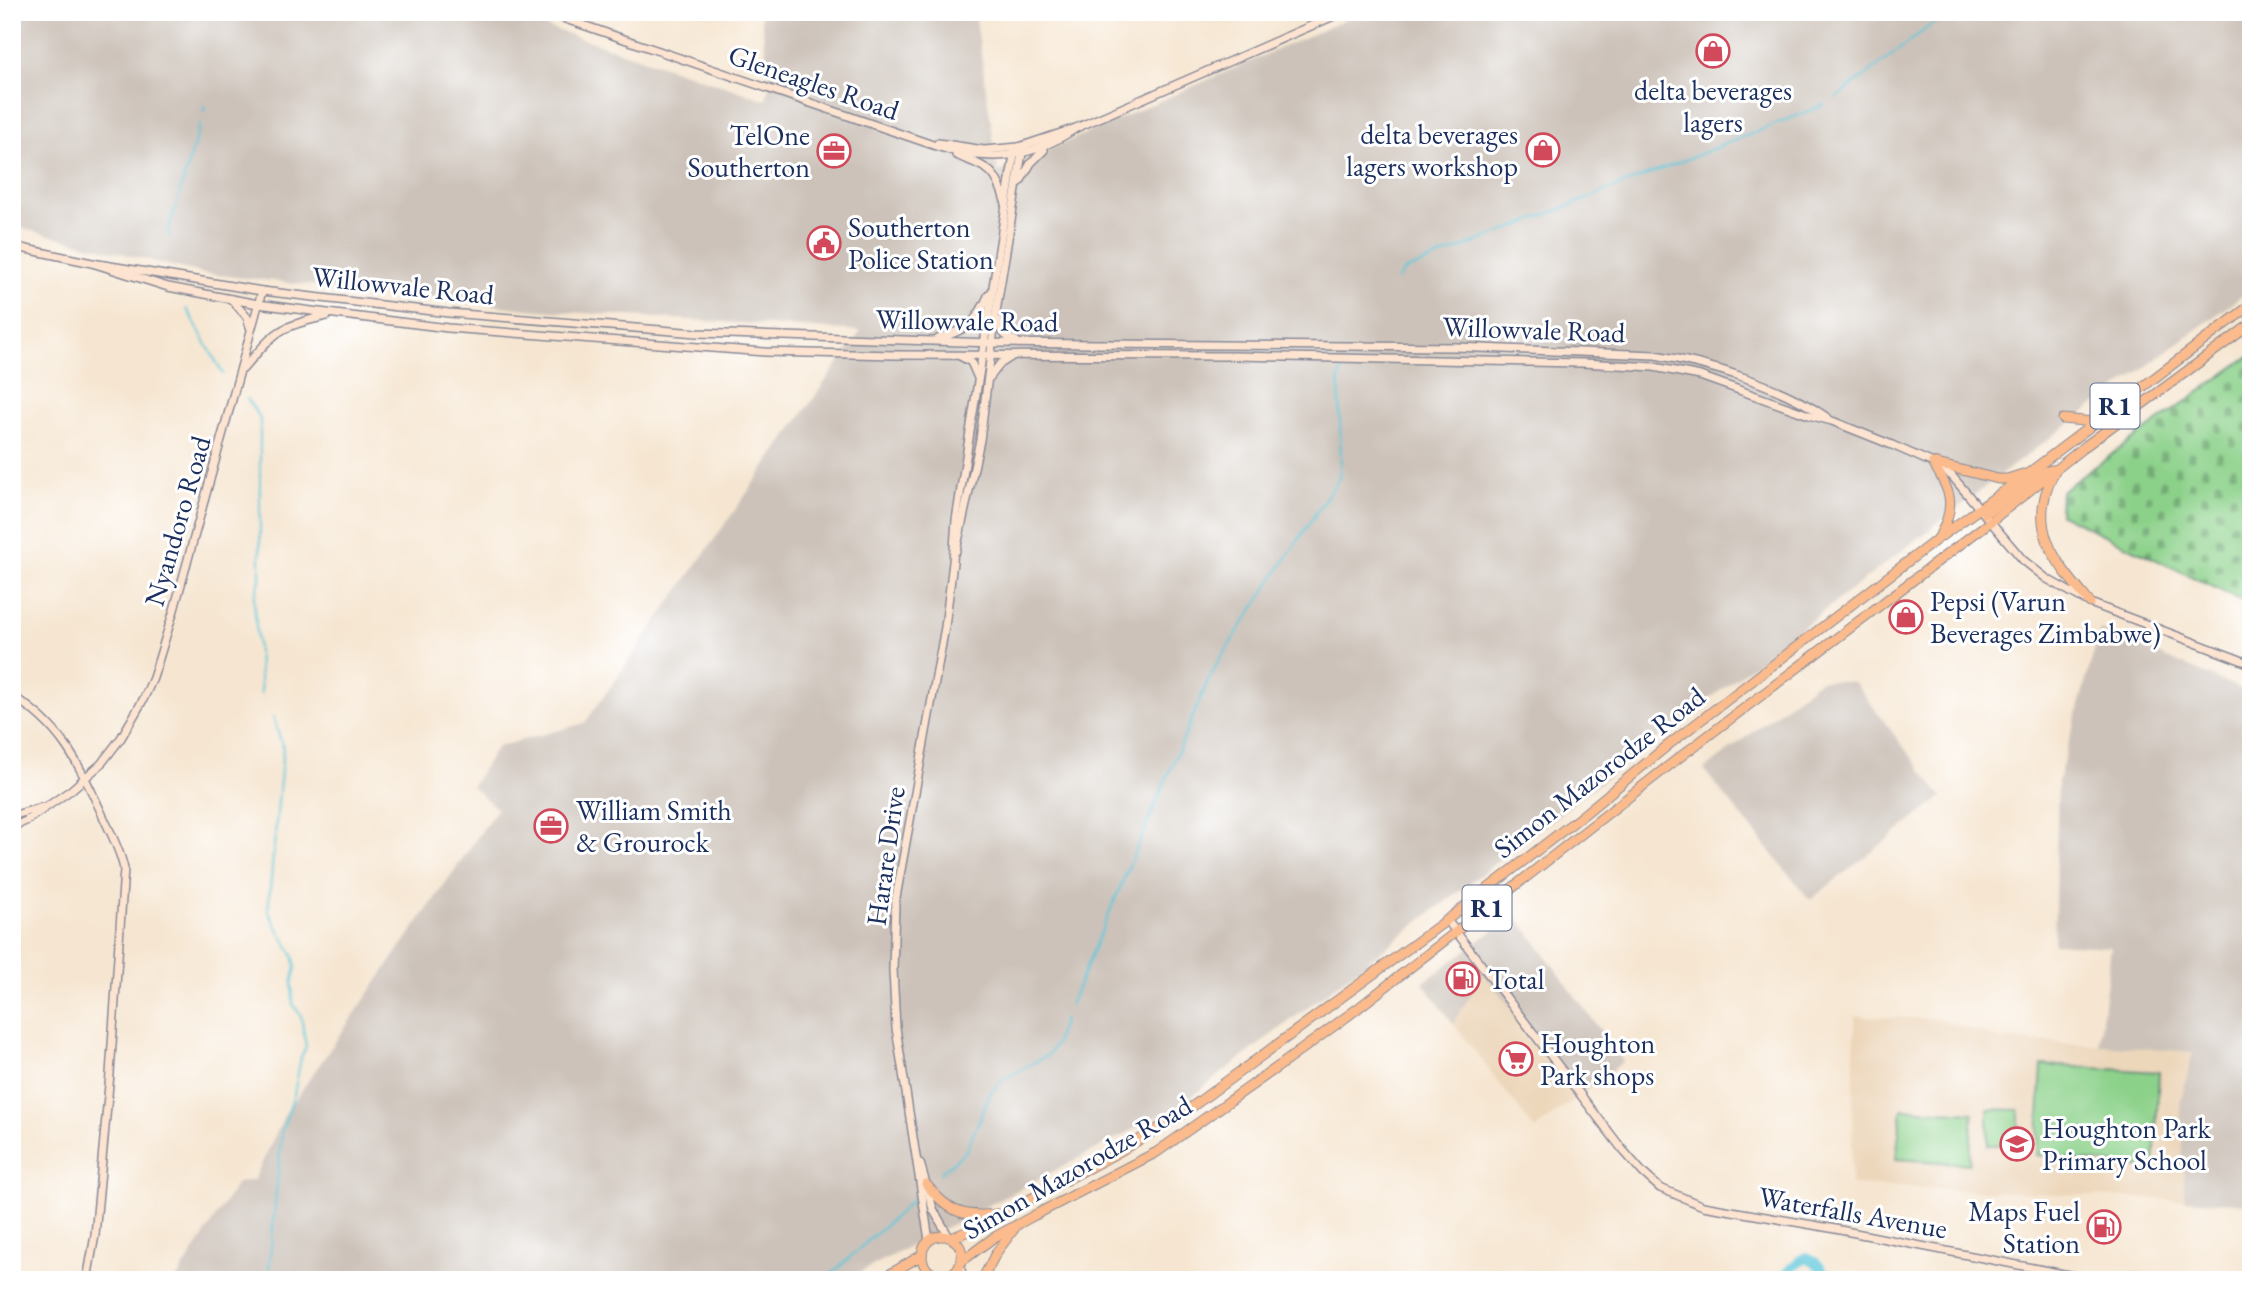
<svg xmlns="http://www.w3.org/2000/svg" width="2263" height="1292" viewBox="0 0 2263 1292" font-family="'EB Garamond',serif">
	<defs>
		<pattern id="cemetery-stones" width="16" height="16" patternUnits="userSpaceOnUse" patternTransform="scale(1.75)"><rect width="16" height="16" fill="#8cd18a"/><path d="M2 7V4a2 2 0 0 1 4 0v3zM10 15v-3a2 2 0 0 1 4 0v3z" fill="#72aa74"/></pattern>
	</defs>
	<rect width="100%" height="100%" fill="#fff"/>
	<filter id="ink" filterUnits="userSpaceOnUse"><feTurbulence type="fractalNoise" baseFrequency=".0143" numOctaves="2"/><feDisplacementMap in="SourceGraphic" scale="14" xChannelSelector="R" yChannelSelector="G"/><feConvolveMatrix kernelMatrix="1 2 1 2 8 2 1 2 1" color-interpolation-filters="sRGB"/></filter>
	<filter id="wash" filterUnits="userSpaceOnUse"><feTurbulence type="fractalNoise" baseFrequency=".00686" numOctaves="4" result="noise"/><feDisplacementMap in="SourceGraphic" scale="28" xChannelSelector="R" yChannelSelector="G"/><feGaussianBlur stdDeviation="1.57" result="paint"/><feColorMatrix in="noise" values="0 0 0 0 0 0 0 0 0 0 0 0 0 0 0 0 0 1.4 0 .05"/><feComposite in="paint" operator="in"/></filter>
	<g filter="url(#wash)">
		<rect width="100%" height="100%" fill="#f6e6d1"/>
		<g fill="#edd7bb">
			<polygon points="1484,974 1579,1095 1535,1130 1453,1023"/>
			<polygon points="1855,1016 1940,1019 2001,1039 2193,1051 2180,1103 2185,1200 1851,1185"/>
		</g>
		<g fill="#ccc2b9">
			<polygon points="12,12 502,12 766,100 770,79 760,12 975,12 998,172 1363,12 2251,12 2251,289 2015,464 1179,1106 845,1280 176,1280 237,1183 254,1180 285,1114 497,809 472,786 497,747 585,723 861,331 537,310 201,273 12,226"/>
			<polygon points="2100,630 2251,693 2251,1204 2185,1200 2180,1103 2193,1052 2099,1045 2111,947 2054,944 2058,781"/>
			<polygon points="1820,680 1854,682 1942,797 1810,900 1704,770"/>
			<polygon points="1515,914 1623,1061 1579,1095 1484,974 1453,1023 1423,983"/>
		</g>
		<g fill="#8cd18a" stroke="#548074" stroke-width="2">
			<polygon points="2042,1065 2159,1072 2154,1169 2037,1155"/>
			<polygon points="1902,1109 1973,1113 1969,1164 1896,1159"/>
			<polygon points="1988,1109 2019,1110 2019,1145 1988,1145"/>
		</g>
		<polygon fill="url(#cemetery-stones)" stroke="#548074" stroke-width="2" points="2251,355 2251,605 2060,514 2061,491"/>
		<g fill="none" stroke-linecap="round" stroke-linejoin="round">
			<g stroke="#5fc7db" stroke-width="2">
				<polyline points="1836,98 1948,12"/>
				<polyline points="204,112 205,106"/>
				<polyline points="171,237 168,232 200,124"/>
				<polyline points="1397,280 1404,271 1824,105"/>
				<polyline points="187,309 223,374"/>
				<polyline points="247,399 260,419 260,580 254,599 261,693"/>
				<polyline points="1070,1005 1208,681 1218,662 1339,478 1341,461 1339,379 1343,366"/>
				<polyline points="940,1173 966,1151 991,1092 1002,1080 1049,1054 1055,1045 1064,1019"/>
				<polyline points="268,1280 282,1130 294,1095 301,1057 306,1047 301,1016 293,1004 292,984 296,967 293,955 268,911 283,748 273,717"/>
				<polyline points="825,1280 915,1198"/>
			</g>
			<g stroke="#5fc7db" stroke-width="10">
				<path d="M1779 1280 1799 1261 1807 1257C1816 1261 1825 1270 1826 1280"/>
				<polyline points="1943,1280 1958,1280"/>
			</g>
		</g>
	</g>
	<g filter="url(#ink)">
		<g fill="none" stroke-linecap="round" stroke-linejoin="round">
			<defs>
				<g id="secondary">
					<path d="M545 12 936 146C989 163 1031 159 1076 128"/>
					<polyline points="938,143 984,150 1019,147 1076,128 1343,12"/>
					<path d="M956 155C986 168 995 166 1005 201"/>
					<polyline points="1020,182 1031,163 1044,150"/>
					<path d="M12 246 92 263 262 291 449 313 697 333 992 343 1456 347 1655 355C1711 364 1782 386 1828 418"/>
					<polyline points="92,263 168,287 258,304 335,314 448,328 765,352 896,355 1236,356 1583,363 1654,367 1700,376 1809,415 1832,421 1892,445 1933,463 1952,476 2023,560 2047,579 2090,603 2251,664"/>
					<polyline points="231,299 247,317 250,327"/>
					<path d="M998 320C1000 331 1005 337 1016 341"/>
					<path d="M938 339C970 327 975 325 989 294"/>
					<polyline points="960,356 971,362 978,378"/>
					<path d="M243 369C275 332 278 326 327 316"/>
					<polyline points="990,377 1000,364 1011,357"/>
					<polyline points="956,551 980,440 996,312 1022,153"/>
					<path d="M12 696C61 725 79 764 102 814 110 832 120 849 124 869L110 1074 95 1235 87 1280"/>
					<polyline points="12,816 42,807"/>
					<polyline points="12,827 26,821 71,790 101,764 121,738 143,700 153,678 174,610 262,291"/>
					<polyline points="1447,920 1622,1149 1643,1173 1660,1188 1703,1206 1830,1228 2094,1280"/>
					<polyline points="920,1163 933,1209 949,1237"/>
					<polyline points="929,1240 896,1028 893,970 895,903 945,627 953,562 956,520 1014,155 1019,147"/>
					<polyline points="960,1266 964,1280"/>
					<polyline points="946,1276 947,1280"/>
				</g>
				<g id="highway">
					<polyline points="2063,419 2093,422"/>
					<polyline points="1933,463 1998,479 2007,479 2023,474"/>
					<path d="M1933 463C1950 491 1957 504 1940 535"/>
					<path d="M2054 473C2025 528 2056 562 2090 603"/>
					<polyline points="1985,514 2042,472 2052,470"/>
					<path d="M926 1184C948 1211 961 1218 997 1214"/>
					<circle cx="942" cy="1256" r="20"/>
					<polyline points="951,1238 978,1227 1115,1154 1178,1117 1447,920 1583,815 1667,746 1940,537 2030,472 2251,305"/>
					<polyline points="962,1261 993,1238 1033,1216 1157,1152 1282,1064 1357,1009 1680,757 1991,521 2084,447 2251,324"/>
					<polyline points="880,1280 922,1255"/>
					<polyline points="923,1280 937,1276"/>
					<polyline points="982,1280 996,1253 1014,1229"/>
				</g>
			</defs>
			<use href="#secondary" stroke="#888a98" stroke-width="10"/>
			<use href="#highway" stroke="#888a98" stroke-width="11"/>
			<use href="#secondary" stroke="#fde4d1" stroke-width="7"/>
			<use href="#highway" stroke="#fbbb8c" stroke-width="9"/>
		</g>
	</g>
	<defs>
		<symbol id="shop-ring" viewBox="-11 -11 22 22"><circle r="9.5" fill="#fff" stroke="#d1495b" stroke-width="1.5"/><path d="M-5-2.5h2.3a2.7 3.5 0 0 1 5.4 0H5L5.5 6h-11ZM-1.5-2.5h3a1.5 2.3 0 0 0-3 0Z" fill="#d1495b"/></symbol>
		<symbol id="office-ring" viewBox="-11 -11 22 22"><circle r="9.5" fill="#fff" stroke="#d1495b" stroke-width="1.5"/><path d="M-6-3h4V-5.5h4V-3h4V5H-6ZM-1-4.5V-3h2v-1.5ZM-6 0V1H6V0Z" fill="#d1495b"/></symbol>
		<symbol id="civic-ring" viewBox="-11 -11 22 22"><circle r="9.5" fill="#fff" stroke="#d1495b" stroke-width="1.5"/><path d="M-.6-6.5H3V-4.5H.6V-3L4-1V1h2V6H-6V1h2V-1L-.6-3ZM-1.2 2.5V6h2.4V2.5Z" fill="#d1495b"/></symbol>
		<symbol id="fuel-ring" viewBox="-11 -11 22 22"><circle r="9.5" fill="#fff" stroke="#d1495b" stroke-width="1.5"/><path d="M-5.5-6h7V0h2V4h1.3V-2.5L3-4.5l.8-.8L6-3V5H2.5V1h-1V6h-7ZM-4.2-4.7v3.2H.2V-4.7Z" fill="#d1495b"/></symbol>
		<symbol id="supermarket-ring" viewBox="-11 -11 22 22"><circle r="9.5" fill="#fff" stroke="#d1495b" stroke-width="1.5"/><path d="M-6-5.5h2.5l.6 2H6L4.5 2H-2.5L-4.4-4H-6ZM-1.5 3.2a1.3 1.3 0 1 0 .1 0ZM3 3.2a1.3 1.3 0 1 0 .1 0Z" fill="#d1495b"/></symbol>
		<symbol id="school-ring" viewBox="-11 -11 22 22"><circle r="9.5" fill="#fff" stroke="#d1495b" stroke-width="1.5"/><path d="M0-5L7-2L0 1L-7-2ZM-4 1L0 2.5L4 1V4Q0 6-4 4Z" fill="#d1495b"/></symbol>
	</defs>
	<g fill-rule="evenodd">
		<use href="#shop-ring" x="1694" y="32" width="38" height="38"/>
		<use href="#shop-ring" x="1524" y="131" width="38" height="38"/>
		<use href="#office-ring" x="815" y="132" width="38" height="38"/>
		<use href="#civic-ring" x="805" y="224" width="38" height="38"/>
		<use href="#shop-ring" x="1887" y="598" width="38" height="38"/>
		<use href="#office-ring" x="532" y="807" width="38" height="38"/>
		<use href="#fuel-ring" x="1444" y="960" width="38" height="38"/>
		<use href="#supermarket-ring" x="1497" y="1040" width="38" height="38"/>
		<use href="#school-ring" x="1998" y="1125" width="38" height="38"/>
		<use href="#fuel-ring" x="2085" y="1208" width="38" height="38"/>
	</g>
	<g text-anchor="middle" stroke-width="6" stroke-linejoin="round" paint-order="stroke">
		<g fill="#fff" stroke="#5f6d8e" stroke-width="2">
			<rect x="2090.5" y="383.5" width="49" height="45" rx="5"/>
			<rect x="1462.5" y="885.5" width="49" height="45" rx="5"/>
		</g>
		<g font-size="26" font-weight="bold" fill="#1b2f5e">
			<text x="2115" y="415">R1</text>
			<text x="1487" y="917">R1</text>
		</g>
		<g font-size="28" fill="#1b2f5e" stroke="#fff">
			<text transform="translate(814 82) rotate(19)" y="10">Gleneagles Road</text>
			<text transform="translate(403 285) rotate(6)" y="10">Willowvale Road</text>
			<text transform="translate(967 320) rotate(1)" y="10">Willowvale Road</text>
			<text transform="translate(1534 329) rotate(2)" y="10">Willowvale Road</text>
			<text transform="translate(177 521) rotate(-74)" y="10">Nyandoro Road</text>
			<text transform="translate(1599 772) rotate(-38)" y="10">Simon Mazorodze Road</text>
			<text transform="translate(885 856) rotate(-82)" y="10">Harare Drive</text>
			<text transform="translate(1077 1167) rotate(-30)" y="10">Simon Mazorodze Road</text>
			<text transform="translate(1853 1212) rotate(10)" y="10">Waterfalls Avenue</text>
		</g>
		<g font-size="28" fill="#1b2f5e" stroke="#fff" text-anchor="start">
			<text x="1713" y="100" text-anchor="middle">delta beverages<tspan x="1713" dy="32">lagers</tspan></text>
			<text x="1518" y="144" text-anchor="end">delta beverages<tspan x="1518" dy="32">lagers workshop</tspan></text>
			<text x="810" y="145" text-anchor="end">TelOne<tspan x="810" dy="32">Southerton</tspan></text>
			<text x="848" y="237">Southerton<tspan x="848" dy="32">Police Station</tspan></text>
			<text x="1930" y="611">Pepsi (Varun<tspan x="1930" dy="32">Beverages Zimbabwe)</tspan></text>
			<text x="576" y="820">William Smith<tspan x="576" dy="32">&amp; Grourock</tspan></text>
			<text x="1488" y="989">Total</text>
			<text x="1540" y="1053">Houghton<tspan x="1540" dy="32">Park shops</tspan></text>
			<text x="2042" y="1138">Houghton Park<tspan x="2042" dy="32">Primary School</tspan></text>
			<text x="2080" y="1221" text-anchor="end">Maps Fuel<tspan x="2080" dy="32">Station</tspan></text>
		</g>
	</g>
	<rect width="2263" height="1292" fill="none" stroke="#fff" stroke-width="42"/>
</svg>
